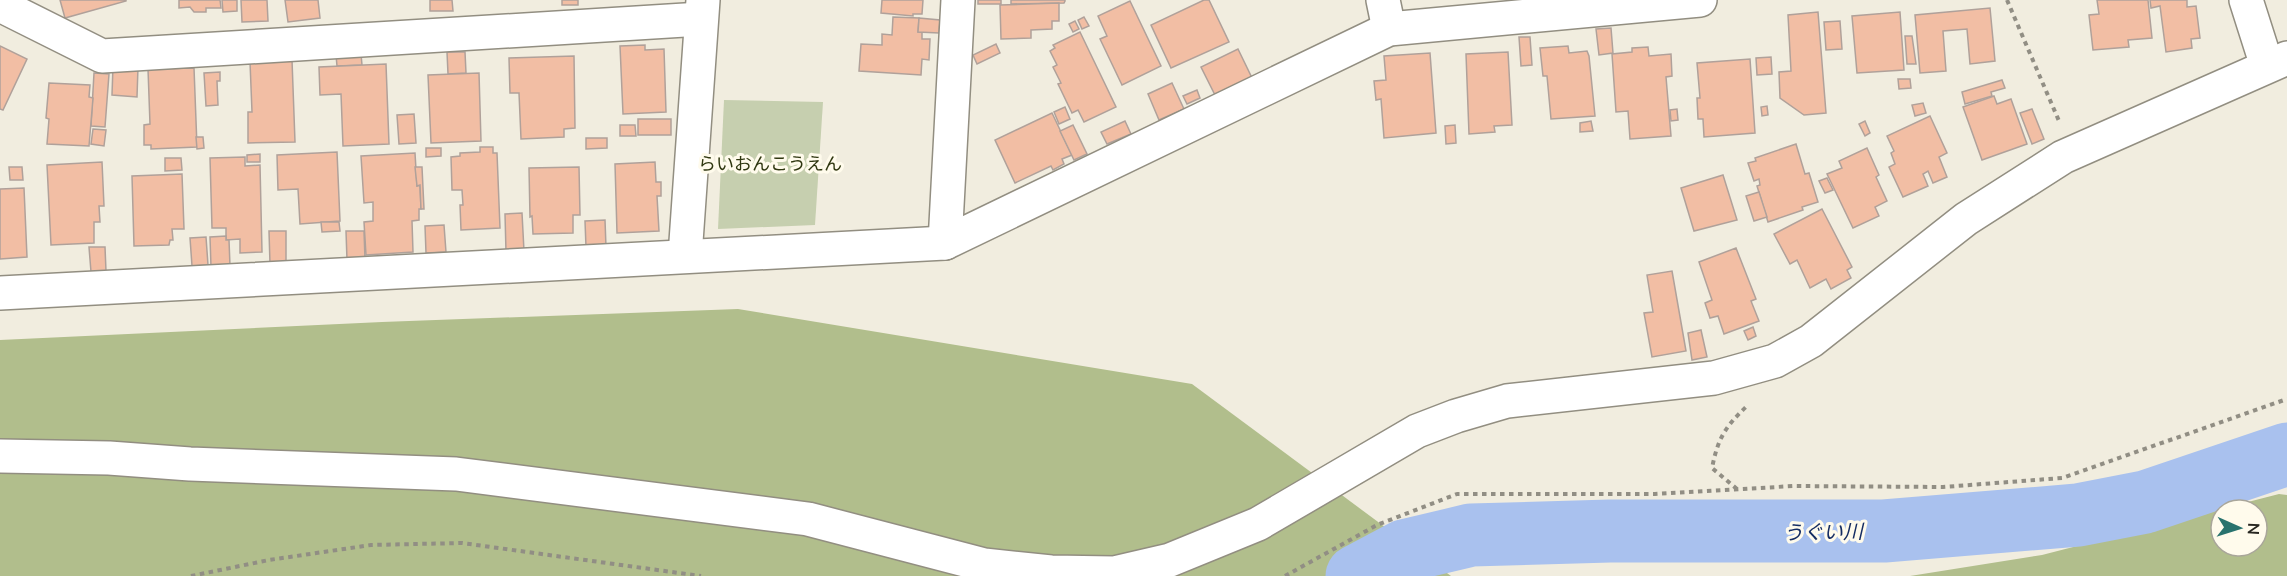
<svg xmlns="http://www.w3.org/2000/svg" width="2287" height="576" viewBox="0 0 2287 576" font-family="Mulish,'Noto Sans JP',sans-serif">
	<rect width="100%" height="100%" fill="#f1eddf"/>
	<polygon fill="#c6cfaf" points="724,100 823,102 815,225 718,229"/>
	<g fill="#b1be8c" fill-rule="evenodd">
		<polygon points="738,309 1192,384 1451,576 0,576 0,340 382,322"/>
		<path d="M2279 494 2287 495V576H1910L2042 555ZM2221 510H2257V546H2221Z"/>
	</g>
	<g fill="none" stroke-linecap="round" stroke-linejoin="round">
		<polyline stroke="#a9c1ee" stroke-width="63" points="1357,576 1404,551 1471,535 1610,531 1884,531 2078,515 2145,502 2287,454"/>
	</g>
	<g fill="#f2bea4" stroke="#b0a19a" stroke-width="1.5">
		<polygon points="60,0 126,0 126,1 65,18"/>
		<polygon points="179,0 220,0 221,8 206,8 206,12 194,12 190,7 179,8"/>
		<polygon points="222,0 237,0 237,11 223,12"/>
		<polygon points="241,0 267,0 268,21 242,22"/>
		<polygon points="285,0 318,0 320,18 288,22"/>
		<polygon points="430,0 452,0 453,11 430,11"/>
		<rect x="562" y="0" width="16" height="5"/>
		<polygon points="882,0 923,0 922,14 913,14 913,16 881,13"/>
		<rect x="978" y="0" width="23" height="4"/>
		<polygon points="1011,0 1065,0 1065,1 1064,3 1011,4"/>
		<polygon points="1204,0 1209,0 1229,42 1171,68 1151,25"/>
		<polygon points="2097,0 2148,0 2152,38 2128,40 2129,47 2093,50 2089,15 2099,14"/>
		<polygon points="2150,0 2187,0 2187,7 2196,6 2200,38 2191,39 2192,48 2166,52 2160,6 2151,8"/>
		<polygon points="1130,1 1161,66 1122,85 1100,39 1107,36 1098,16"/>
		<polygon points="1059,3 1059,21 1052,21 1052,29 1031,30 1031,38 1001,39 1000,5"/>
		<polygon points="1990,8 1995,61 1970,64 1967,29 1943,31 1946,71 1920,73 1915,15"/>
		<polygon points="1818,12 1826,113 1804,115 1780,98 1779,72 1791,71 1788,15"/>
		<polygon points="1900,12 1904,70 1857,73 1852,16"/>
		<polygon points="893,17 919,18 918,32 922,32 922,39 930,39 929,60 922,59 921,75 859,71 861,44 882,45 882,34 892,35"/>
		<polygon points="1084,17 1089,26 1082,29 1078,20"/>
		<polygon points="919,18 940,20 939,33 918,32"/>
		<polygon points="1075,21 1079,29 1073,32 1069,24"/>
		<polygon points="1840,21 1842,49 1826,50 1824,22"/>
		<polygon points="1611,28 1613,53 1599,55 1596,29"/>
		<polygon points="1080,32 1116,107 1084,122 1078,110 1072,113 1058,84 1061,83 1053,67 1057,65 1050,51 1055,48 1053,45"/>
		<polygon points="1905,36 1912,36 1916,64 1907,64"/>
		<polygon points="1519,37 1530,37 1532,65 1521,66"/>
		<polygon points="996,44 1000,53 977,64 973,55"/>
		<polygon points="645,45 645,50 664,49 666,112 623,114 620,46"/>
		<polygon points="0,46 27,59 3,110 0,109"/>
		<polygon points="1568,46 1569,53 1587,51 1589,56 1595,116 1551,119 1547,76 1543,76 1540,48"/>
		<polygon points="1648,47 1649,56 1671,54 1672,76 1666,77 1671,136 1630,139 1628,111 1616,112 1612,54 1632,52 1632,48"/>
		<polygon points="1238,49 1252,78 1215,95 1201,67"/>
		<polygon points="447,52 465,52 466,73 448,74"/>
		<polygon points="1508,52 1512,125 1494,126 1495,132 1469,134 1466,54"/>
		<polygon points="1430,53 1436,133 1384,138 1381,99 1376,100 1374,81 1386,80 1384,56"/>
		<polygon points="361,54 362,65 337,66 336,55"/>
		<polygon points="574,56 575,128 564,129 564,137 521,139 519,93 510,93 509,58"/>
		<polygon points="1771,57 1772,74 1757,75 1756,58"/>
		<polygon points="1750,59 1755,133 1704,137 1703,119 1698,119 1697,98 1700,98 1697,63"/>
		<polygon points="292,60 295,142 248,143 248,112 252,112 250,62"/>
		<polygon points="386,64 389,144 343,146 341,94 320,95 319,67"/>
		<polygon points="113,66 138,67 137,97 112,95"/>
		<polygon points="194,68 197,147 151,149 151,145 144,145 144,125 150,124 148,69"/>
		<polygon points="220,72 220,81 217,81 218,105 206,106 204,73"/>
		<polygon points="94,73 109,74 105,127 91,126"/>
		<polygon points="479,73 481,141 431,143 428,75"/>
		<polygon points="1898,79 1910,79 1911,88 1899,89"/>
		<polygon points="2002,80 2005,88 1991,92 1992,96 1965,104 1962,92"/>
		<polygon points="49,83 90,85 89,97 93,98 89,146 47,144 49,119 46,118"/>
		<polygon points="1172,83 1184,109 1159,120 1148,94"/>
		<polygon points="1197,90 1200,98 1187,104 1183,96"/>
		<polygon points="1994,96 1997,104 2011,99 2027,144 1982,160 1963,107"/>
		<polygon points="1923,103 1926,113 1915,116 1912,105"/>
		<polygon points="1767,106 1768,115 1762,116 1761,107"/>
		<polygon points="1065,107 1070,119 1059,124 1054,112"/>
		<polygon points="1677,109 1678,120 1671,121 1670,110"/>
		<polygon points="2032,109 2044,139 2032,144 2020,113"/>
		<polygon points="1052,113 1072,155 1062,159 1064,164 1053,170 1051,166 1015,183 995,140"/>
		<polygon points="414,114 416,143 399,144 397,115"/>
		<polygon points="1930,116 1947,153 1939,157 1947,177 1933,183 1928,171 1923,174 1928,186 1903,197 1889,167 1895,164 1891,153 1894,151 1887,136"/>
		<rect x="638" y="119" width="33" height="16"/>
		<polygon points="1125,121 1131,134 1107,144 1101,132"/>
		<polygon points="1591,121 1593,131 1580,132 1580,123"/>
		<polygon points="1865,121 1870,133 1865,136 1859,124"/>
		<polygon points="620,125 635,125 636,136 620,136"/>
		<polygon points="1073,125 1087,154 1074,160 1060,131"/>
		<polygon points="1455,125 1456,143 1446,144 1445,126"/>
		<polygon points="93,129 106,130 104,146 91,144"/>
		<polygon points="196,137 203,137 204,148 197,149"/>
		<polygon points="586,138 607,138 607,148 586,149"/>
		<polygon points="1796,144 1805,174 1809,173 1818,202 1802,207 1803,210 1768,222 1757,186 1760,185 1759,179 1754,181 1748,163 1756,161 1755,158"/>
		<polygon points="480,147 493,147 493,153 497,153 500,228 461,230 460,205 463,205 462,190 452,190 451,157 460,156 460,153 480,152"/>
		<polygon points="426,148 441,148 441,156 426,157"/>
		<polygon points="1867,148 1879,175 1876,177 1887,201 1875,207 1879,216 1853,228 1827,174 1842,168 1839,161"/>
		<polygon points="337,152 340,221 300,224 298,189 278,190 277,155"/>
		<polygon points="415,153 417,186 420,185 421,209 419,209 419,220 412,221 413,252 366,255 364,222 373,221 373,202 364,203 361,156"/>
		<polygon points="260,154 260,162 247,162 247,155"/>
		<polygon points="245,157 245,166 260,165 262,252 240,253 240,239 226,240 226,228 212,228 210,158"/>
		<polygon points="165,158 181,158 182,170 165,171"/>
		<polygon points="102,162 104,206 99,206 100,222 94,222 94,243 51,245 47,165"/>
		<polygon points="655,162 656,182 661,182 661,196 657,196 659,231 617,233 615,164"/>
		<polygon points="9,167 22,167 23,180 10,180"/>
		<polygon points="415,167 422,167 424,209 421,209 420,185 417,186"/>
		<polygon points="579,167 580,215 573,215 573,233 533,234 532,216 530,217 529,168"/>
		<polygon points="182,174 184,229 172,229 173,240 170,240 169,245 134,246 132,176"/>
		<polygon points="1723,175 1737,220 1694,231 1681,188"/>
		<polygon points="1827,178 1833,190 1825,193 1819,181"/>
		<polygon points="24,188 27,257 0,259 0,189"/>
		<polygon points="1759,192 1767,217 1754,221 1746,196"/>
		<polygon points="1822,209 1852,267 1847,270 1851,278 1831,289 1826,279 1810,288 1797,260 1790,264 1774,234"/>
		<polygon points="522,213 524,251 506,252 505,214"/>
		<polygon points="605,220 606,247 586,247 585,221"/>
		<polygon points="321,222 339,222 340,231 322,232"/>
		<polygon points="444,225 446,252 426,253 425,226"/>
		<polygon points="269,231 286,231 286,263 270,264"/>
		<polygon points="346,231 364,231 365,259 347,260"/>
		<polygon points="226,236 226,240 229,240 230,266 211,267 210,237"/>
		<polygon points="206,237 208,265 192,266 190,238"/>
		<polygon points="89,247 105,247 106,271 91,272"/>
		<polygon points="1736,248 1756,299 1751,301 1759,321 1724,334 1718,316 1710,318 1705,303 1712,300 1699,262"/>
		<polygon points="1672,271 1686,351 1652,357 1644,313 1653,312 1647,275"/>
		<polygon points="1753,327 1756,336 1748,340 1744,331"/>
		<polygon points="1701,330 1707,357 1692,360 1688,333"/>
	</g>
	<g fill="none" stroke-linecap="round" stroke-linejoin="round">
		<defs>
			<g id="minor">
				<polyline points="1383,0 1389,29"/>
				<polyline points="2246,0 2267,66"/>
				<polyline points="0,5 102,56 701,19"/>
				<polyline points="945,243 958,0"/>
				<polyline points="685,256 703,0"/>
				<polyline points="0,293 945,243 1389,29 1700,0"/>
			</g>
			<polyline id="tertiary" points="0,456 109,458 190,464 456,474 808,519 984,565 1051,572 1114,573 1170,560 1258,524 1417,431 1456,416 1507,401 1714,378 1775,361 1811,341 1966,219 2063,157 2287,58"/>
		</defs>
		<use href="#minor" stroke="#928e81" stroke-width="36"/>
		<use href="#tertiary" stroke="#928e81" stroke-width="36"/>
		<g stroke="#918e84" stroke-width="4" stroke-dasharray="4.5 4.5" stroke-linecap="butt">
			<polyline points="2007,0 2059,121"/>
			<path d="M1737 489 1712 468C1718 438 1725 427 1747 406"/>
			<polyline points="191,576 269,560 371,545 462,543 701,576"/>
			<polyline points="1285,576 1377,525 1457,494 1655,494 1794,486 1943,487 2062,478 2287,399"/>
		</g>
		<use href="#minor" stroke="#fff" stroke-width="33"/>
		<use href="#tertiary" stroke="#fff" stroke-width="33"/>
	</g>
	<g text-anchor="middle" stroke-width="6" stroke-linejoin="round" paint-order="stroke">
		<g font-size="18" fill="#2f3710" stroke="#fffbec">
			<text x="770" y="170">らいおんこうえん</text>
		</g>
		<g font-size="20" font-style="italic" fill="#152d63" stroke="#fffbec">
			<text transform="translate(1823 532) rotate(-1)" y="7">うぐい川</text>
		</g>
	</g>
	<g transform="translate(2239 528) rotate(93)"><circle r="28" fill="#fffbec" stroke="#a9a69a" stroke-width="1.5"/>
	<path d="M0-4.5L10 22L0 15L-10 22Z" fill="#29736e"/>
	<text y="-9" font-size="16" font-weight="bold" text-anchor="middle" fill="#272620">N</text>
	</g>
</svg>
